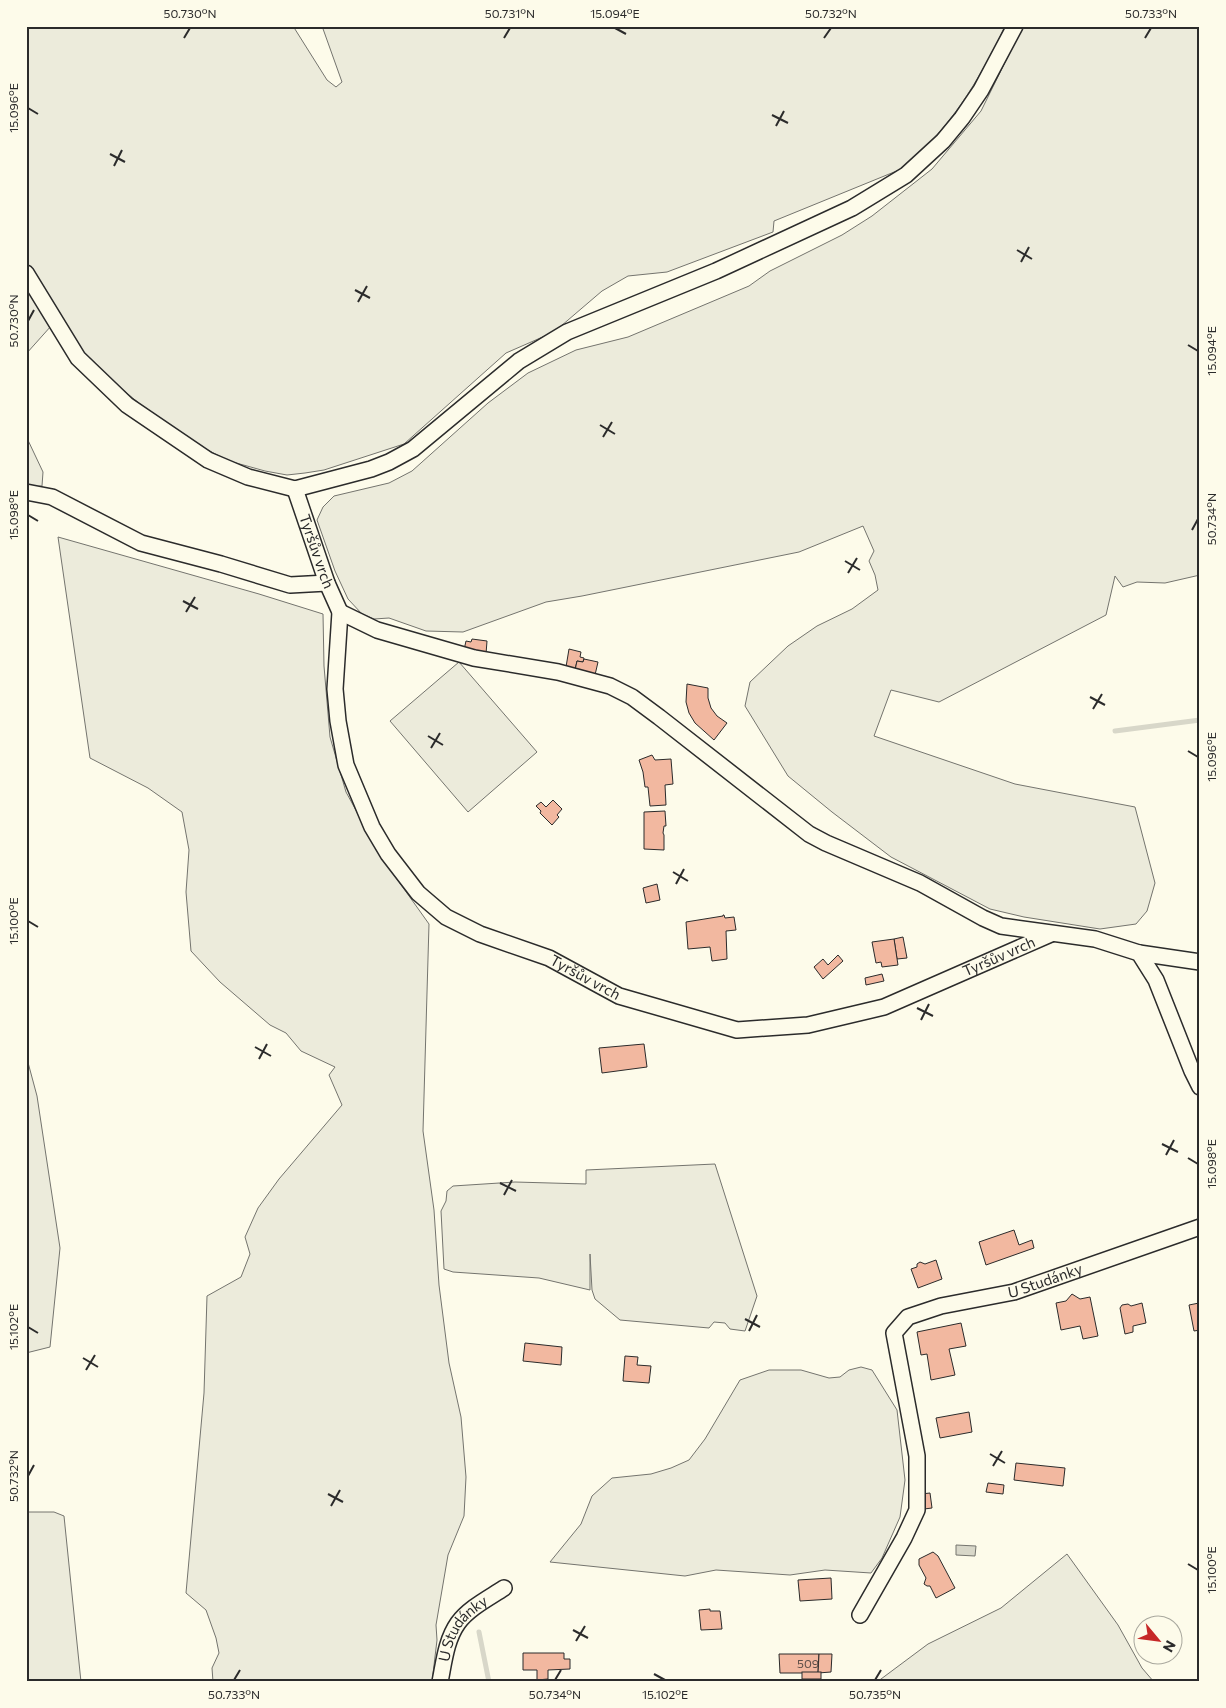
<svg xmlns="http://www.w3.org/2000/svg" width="1226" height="1708" viewBox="0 0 1226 1708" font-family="Commissioner,sans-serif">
	<rect width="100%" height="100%" fill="#fdfbea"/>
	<g fill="#ecebdb" stroke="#74746e">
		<path d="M26 26H293L327 80 336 87 342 82 322 26H1005C979 81 948 133 899 170L774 221 773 232 667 272 628 276 602 291 554 332 506 353 404 444 324 470 305 473 287 475 265 471 229 461 194 443 145 408 91 364 60 316 26 354Z"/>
		<polygon points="1023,26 1200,26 1200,575 1165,583 1137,582 1123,587 1115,576 1106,615 939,702 891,690 874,736 1015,784 1135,807 1155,883 1147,911 1136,924 1100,929 1024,917 990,909 891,857 832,812 788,776 745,706 750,682 788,646 817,626 852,609 878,590 875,575 869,561 874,551 863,526 799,552 582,596 546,602 463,632 426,631 389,618 374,619 362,614 348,599 335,571 317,520 323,507 334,496 389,483 412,471 488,403 528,373 576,350 628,337 749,286 770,271 842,235 872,216 932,169 981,111"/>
		<polygon points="26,436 43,472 42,486 32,487 26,484"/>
		<polygon points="58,537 259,594 323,614 324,666 330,737 346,792 382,858 429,924 423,1131 434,1210 439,1285 449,1363 461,1417 466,1477 464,1516 448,1555 436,1625 437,1640 432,1682 213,1682 212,1668 219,1653 216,1638 206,1610 186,1593 204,1393 207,1296 241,1277 250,1254 245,1237 258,1208 279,1179 342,1105 329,1075 335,1067 301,1051 286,1033 270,1025 220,982 191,951 186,892 189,850 182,812 148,788 90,758"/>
		<polygon points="459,662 537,752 468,812 390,721"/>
		<polygon points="26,1055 37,1096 60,1248 50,1347 26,1353"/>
		<polygon points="715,1164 757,1296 745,1331 730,1329 725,1323 714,1322 709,1328 620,1320 595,1299 592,1290 590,1254 590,1290 539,1278 453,1272 444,1269 441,1211 446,1201 447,1191 453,1186 515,1182 586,1184 586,1170"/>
		<polygon points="861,1367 872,1370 897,1410 905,1480 900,1517 882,1558 871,1573 825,1570 790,1575 716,1570 685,1576 550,1562 581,1524 592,1496 612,1478 651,1474 671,1468 689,1460 705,1439 740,1380 769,1370 801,1370 829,1378 840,1377 849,1370"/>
		<polygon points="26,1512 54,1512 64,1516 81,1682 26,1682"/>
		<polygon points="1067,1554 1118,1625 1142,1668 1154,1682 877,1682 928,1644 1001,1608"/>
	</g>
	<polygon fill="#d8d7c9" stroke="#74746e" points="956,1545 976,1546 975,1556 956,1555"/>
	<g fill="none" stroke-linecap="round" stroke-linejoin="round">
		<g stroke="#d8d7c9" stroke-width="5">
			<polyline points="1115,731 1200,720"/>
			<polyline points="479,1632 489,1682"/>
		</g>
	</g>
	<g fill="#f2b8a0" stroke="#2b2b2b">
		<polygon points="472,639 487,641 486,654 464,650 466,641 471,642"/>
		<polygon points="569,649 581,652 580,657 584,658 583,662 577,661 575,670 566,667"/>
		<polygon points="584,659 598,662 595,675 575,670 577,661 583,662"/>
		<polygon points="687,684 708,688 708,698 711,708 717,716 727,723 714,740 695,723 689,713 686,702"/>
		<polygon points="652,755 655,760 671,759 673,784 665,785 666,805 650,806 648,787 645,787 643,772 639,760"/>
		<polygon points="553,800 562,809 557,815 559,817 552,825 540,813 541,811 536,806 541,802 546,807"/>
		<polygon points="665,811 666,826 664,826 663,833 664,835 664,850 644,849 644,812"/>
		<polygon points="657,884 660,900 646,903 643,888"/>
		<polygon points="723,915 724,915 725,918 734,917 736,930 726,931 727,959 712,961 710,947 688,949 686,922 723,916"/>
		<polygon points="903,937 907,958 897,959 894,939"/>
		<polygon points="894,939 898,965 882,967 881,962 876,963 872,942"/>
		<polygon points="838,955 843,961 823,979 814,967 823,959 828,965"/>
		<polygon points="882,974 884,981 866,985 865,978"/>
		<polygon points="644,1044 647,1067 602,1073 599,1048"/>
		<polygon points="1014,1230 1019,1245 1032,1240 1034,1248 986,1265 979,1242"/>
		<polygon points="936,1260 942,1279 918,1288 911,1269 917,1267 917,1264 920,1262 925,1264"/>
		<polygon points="1072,1294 1080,1299 1090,1297 1098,1336 1083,1339 1080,1326 1061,1330 1056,1303 1066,1301"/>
		<polygon points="1142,1303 1146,1323 1133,1326 1133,1332 1125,1334 1120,1308 1122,1305 1128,1304 1131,1306"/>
		<polygon points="1199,1303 1200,1330 1194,1331 1189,1305"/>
		<polygon points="961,1323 966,1346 949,1349 955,1375 931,1380 927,1354 921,1355 917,1332"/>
		<polygon points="525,1343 562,1347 561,1365 523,1361"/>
		<polygon points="625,1356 638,1357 637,1365 651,1366 649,1383 623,1381"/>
		<polygon points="969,1412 972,1432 940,1438 936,1418"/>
		<polygon points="1016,1463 1065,1468 1063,1486 1014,1480"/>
		<polygon points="988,1483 1004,1485 1003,1494 986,1492"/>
		<polygon points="930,1493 932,1508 924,1509 921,1494"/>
		<polygon points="933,1552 938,1556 955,1588 936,1598 930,1586 927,1586 924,1584 926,1578 919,1565 919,1559"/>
		<polygon points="831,1578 832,1599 800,1601 798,1580"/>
		<polygon points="710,1609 710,1611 720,1611 722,1629 701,1630 699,1610"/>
		<polygon points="523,1653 564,1653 564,1659 570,1659 570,1669 548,1670 548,1679 537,1680 537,1670 523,1670"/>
		<polygon points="779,1654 819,1654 818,1673 780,1673"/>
		<polygon points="819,1654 832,1654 831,1672 818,1673"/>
		<rect x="802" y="1672" width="19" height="7"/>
	</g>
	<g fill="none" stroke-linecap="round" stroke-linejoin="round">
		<defs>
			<g id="minor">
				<polyline points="26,273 78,358 127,405 208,460 248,477 295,489 371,469 389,462 413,449 519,361 567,332 716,271 852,208 906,175 943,141 962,118 981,90 1015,26"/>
				<path id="s1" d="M295 489 327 583 340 612 335 689 338 721 346 765 372 827 388 854 418 893 446 917 480 934 549 958 619 996 737 1030 808 1025 884 1007 1051 934"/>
				<polyline points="26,492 52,497 141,543 221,564 290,585 327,583"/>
				<polyline points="340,612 377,630 474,658 558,672 610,686 632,697 659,717 809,834 826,843 920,883 983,918 1001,926 1095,939 1139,953 1156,980 1192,1071 1200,1087"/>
				<polyline points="1139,953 1200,962"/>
				<path id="s2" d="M860 1615 904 1538 917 1510V1456L894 1333 908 1317 941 1306 1014 1292 1200 1227"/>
				<path id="s3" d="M440 1682C444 1662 446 1640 458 1623 469 1608 489 1598 504 1588"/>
			</g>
		</defs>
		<use href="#minor" stroke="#2b2b2b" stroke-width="18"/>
		<use href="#minor" stroke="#fdfbea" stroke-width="15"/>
	</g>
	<path fill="none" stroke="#2b2b2b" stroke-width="2" d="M615 28 626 34M184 38 190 28M504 38 510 28M824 38 831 28M1145 38 1151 28M28 108 38 114M772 115 788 123M776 126 784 111M110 154 125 162M114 166 122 150M1017 250 1032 259M1021 262 1029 247M355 290 370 298M358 302 367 286M28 321 34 310M1188 345 1198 351M600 425 615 434M603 437 612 422M28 515 38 521M1192 530 1198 519M845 561 860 570M848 573 857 558M183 601 198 609M186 612 195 597M1090 697 1105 705M1093 709 1102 694M428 736 443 745M431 748 440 733M1188 751 1198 757M673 872 688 881M676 884 684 869M28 921 38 927M917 1008 933 1016M921 1020 929 1004M255 1047 271 1056M259 1059 267 1044M1162 1144 1178 1152M1166 1155 1174 1140M1188 1158 1198 1164M500 1183 516 1191M504 1195 512 1180M745 1319 760 1327M28 1327 38 1333M749 1331 757 1315M83 1358 98 1367M86 1370 95 1355M990 1454 1005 1463M993 1466 1002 1451M28 1476 34 1465M328 1494 343 1502M331 1506 340 1490M1188 1564 1198 1570M573 1630 588 1638M576 1641 585 1626M654 1674 665 1680M234 1680 240 1670M555 1680 561 1670M875 1680 881 1670"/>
	<g text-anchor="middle" stroke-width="4" stroke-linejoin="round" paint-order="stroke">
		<g font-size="12" fill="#5d4e48">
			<text x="808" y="1668">509</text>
		</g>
		<g font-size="15" fill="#2b2b2b" stroke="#fdfbea">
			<text dy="5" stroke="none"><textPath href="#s1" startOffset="66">Tyršův vrch</textPath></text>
			<text dy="5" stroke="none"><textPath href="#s1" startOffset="1058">Tyršův vrch</textPath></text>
			<text dy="5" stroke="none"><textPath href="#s1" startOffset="622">Tyršův vrch</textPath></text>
			<text dy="5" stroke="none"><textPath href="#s2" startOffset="462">U Studánky</textPath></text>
			<text dy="5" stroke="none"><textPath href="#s3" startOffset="60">U Studánky</textPath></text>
		</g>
	</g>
	<rect width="1226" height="1708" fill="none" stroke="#fdfbea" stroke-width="55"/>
	<g transform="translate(1158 1640) rotate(119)"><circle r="24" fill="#fdfbea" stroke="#a9a89e"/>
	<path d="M0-4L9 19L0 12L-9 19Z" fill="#c62828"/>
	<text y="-8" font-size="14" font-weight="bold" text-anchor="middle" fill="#2b2b2b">N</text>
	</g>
	<rect x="28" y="28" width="1170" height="1652" fill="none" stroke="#2b2b2b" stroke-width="2"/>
	<g font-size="12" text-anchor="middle" fill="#2b2b2b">
		<text x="190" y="18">50.730°N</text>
		<text x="510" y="18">50.731°N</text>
		<text x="615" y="18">15.094°E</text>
		<text x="831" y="18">50.732°N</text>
		<text x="1151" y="18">50.733°N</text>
		<text transform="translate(14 108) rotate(-90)" y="4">15.096°E</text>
		<text transform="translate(14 321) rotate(-90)" y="4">50.730°N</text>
		<text transform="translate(1212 351) rotate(-90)" y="4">15.094°E</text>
		<text transform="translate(14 515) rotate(-90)" y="4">15.098°E</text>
		<text transform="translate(1212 519) rotate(-90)" y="4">50.734°N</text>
		<text transform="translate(1212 757) rotate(-90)" y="4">15.096°E</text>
		<text transform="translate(14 921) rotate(-90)" y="4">15.100°E</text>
		<text transform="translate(1212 1164) rotate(-90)" y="4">15.098°E</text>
		<text transform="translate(14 1327) rotate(-90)" y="4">15.102°E</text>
		<text transform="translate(14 1476) rotate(-90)" y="4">50.732°N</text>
		<text transform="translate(1212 1570) rotate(-90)" y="4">15.100°E</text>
		<text x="234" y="1699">50.733°N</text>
		<text x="555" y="1699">50.734°N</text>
		<text x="665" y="1699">15.102°E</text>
		<text x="875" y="1699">50.735°N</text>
	</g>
</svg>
